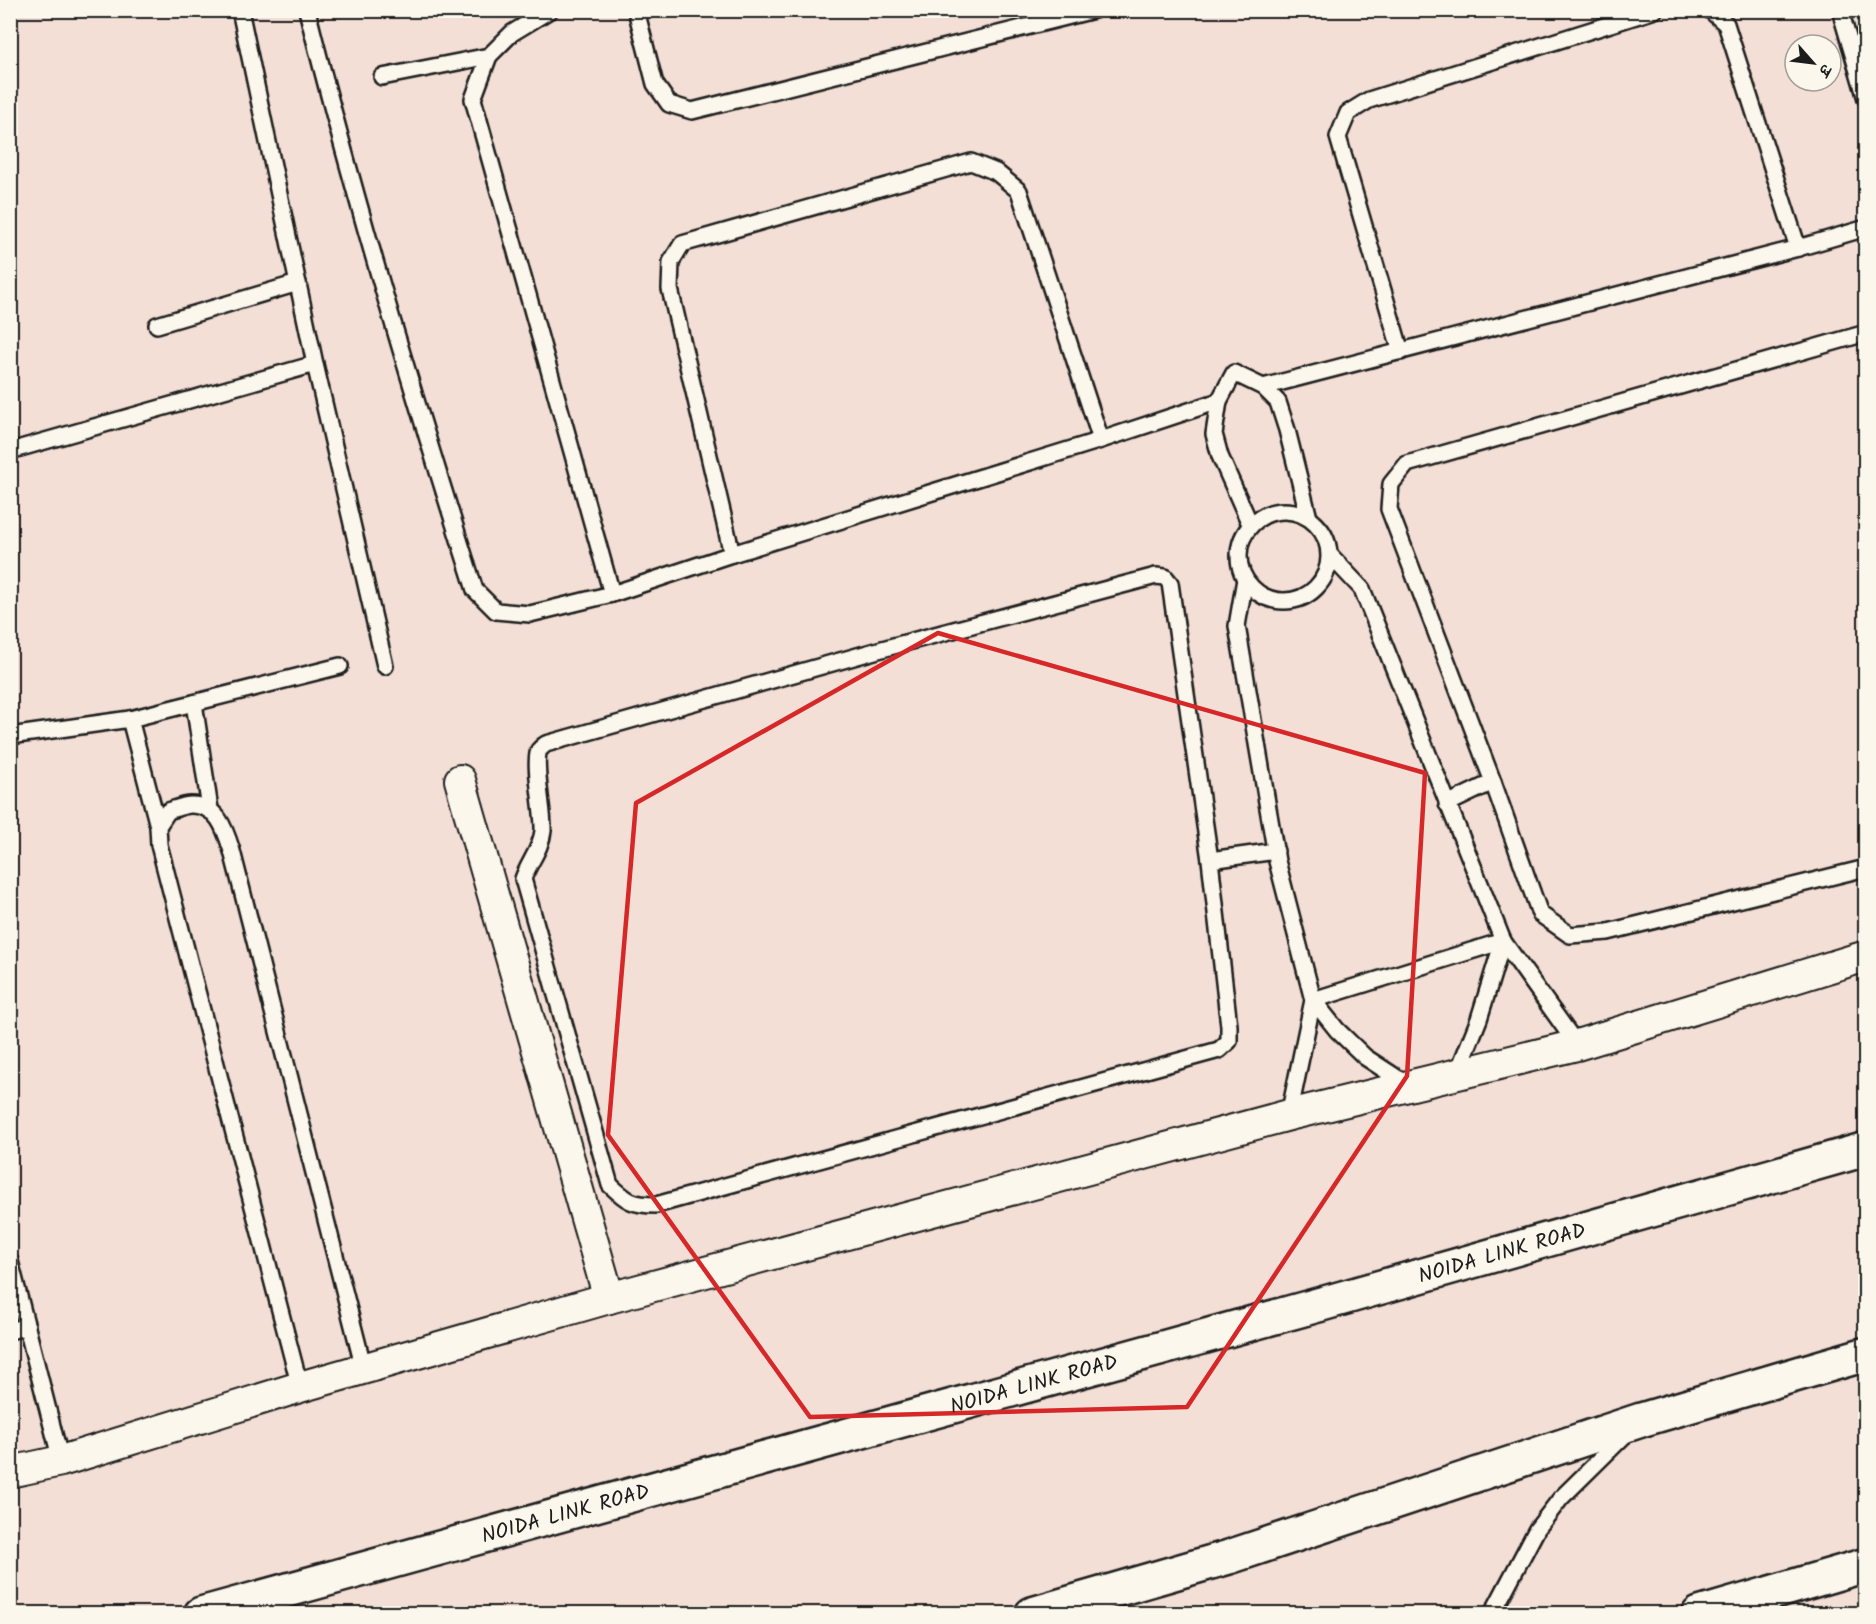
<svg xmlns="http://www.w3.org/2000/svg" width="1876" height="1624" viewBox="0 0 1876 1624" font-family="Kalam,'Playpen Sans Deva',sans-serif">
	<rect width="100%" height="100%" fill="#f4dfd6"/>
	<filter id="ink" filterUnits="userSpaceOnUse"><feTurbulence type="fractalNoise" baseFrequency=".0167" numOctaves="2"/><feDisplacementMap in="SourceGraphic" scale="12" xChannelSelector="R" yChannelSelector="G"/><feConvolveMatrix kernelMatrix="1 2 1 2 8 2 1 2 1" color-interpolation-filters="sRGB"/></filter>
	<g filter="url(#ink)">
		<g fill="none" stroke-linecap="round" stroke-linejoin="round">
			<defs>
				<g id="service">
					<polyline points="240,10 315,364 385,666"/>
					<path d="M307 10C356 206 414 398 475 590L496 611 530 614 612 594 732 554 1101 440 1219 401"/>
					<polyline points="550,10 512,33 489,56 473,99 612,594"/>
					<polyline points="636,10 655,84 669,104 692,111 1094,10"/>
					<polyline points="1710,10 1726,24 1798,248"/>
					<polyline points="1840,10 1866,99"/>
					<polyline points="382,77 489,56"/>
					<polyline points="157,325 298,283"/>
					<polyline points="1866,333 1407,464 1391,484 1389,509 1493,782 1540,914 1570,935 1608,932 1866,868"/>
					<polyline points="1401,352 1338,137 1348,113 1369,100 1655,10"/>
					<polyline points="1263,387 1798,248 1866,228"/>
					<polyline points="10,451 315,364"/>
					<circle cx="1284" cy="556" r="45"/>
					<polyline points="1250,524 1220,456 1214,434 1219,401 1234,373 1263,387 1278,402 1287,430 1309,518"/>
					<polyline points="732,554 670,289 671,262 682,244 971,162 996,172 1019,191 1101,440"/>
					<polyline points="1330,555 1362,589 1503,941 1577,1045"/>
					<polyline points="1245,579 1237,626 1277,861 1313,1000 1289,1115"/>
					<polyline points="194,703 210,809"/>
					<polyline points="130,719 158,826"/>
					<polyline points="10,736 130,719 340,666"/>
					<polyline points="1447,804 1493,782"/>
					<path d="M1210 860 1229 1026V1041L1219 1050 656 1205C632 1205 627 1201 610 1185L523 879C529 862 541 849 543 831 544 812 533 764 539 750 541 748 544 745 546 744L882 649 1156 576 1165 577 1170 583 1210 860 1276 851"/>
					<polyline points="1457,1074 1479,1019 1503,941"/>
					<polyline points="1408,1085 1365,1057 1337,1030 1313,1000 1503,941"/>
					<polyline points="10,1261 61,1461"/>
					<polyline points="10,1331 27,1326"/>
					<path d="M300 1387 159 845 158 826 168 811C175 809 184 805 191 805 218 805 225 829 232 851L364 1369"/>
					<polyline points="1492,1614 1537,1529 1561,1498 1627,1433"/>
				</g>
				<g id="minor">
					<polyline points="460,780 609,1298"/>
					<polyline points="10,1472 61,1461 300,1387 609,1298 1289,1115 1577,1045 1866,956"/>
				</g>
				<polyline id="tertiary" points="1699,1614 1866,1565"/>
				<g id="secondary">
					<path id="s1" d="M201 1614 1318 1305 1866 1149"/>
					<polyline points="1032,1614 1229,1557 1641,1420 1866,1354"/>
				</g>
			</defs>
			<use href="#service" stroke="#1c1c1c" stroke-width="20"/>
			<use href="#minor" stroke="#1c1c1c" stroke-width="34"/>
			<use href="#tertiary" stroke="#1c1c1c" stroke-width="38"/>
			<use href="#secondary" stroke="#1c1c1c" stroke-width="38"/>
			<use href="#service" stroke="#fbf7ec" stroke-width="15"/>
			<use href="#minor" stroke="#fbf7ec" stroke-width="30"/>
			<use href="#tertiary" stroke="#fbf7ec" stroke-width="33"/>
			<use href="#secondary" stroke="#fbf7ec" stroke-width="33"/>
		</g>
	</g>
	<path fill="none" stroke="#d62828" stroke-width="4.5" stroke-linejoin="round" d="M938 633 1425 773 1407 1076 1187 1407 810 1417 608 1135 636 803Z"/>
	<g text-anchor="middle" stroke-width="4.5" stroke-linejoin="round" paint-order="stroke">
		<g font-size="21" fill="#1c1c1c" stroke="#fbf7ec">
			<text dy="7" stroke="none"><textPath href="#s1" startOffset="1350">NOIDA LINK ROAD</textPath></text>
			<text dy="7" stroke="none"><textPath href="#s1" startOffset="864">NOIDA LINK ROAD</textPath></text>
			<text dy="7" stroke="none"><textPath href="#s1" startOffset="378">NOIDA LINK ROAD</textPath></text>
		</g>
	</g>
	<rect width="1876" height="1624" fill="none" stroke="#fbf7ec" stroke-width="36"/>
	<rect x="18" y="18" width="1840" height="1588" fill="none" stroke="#1c1c1c" stroke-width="2" filter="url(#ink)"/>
	<g transform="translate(1813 63) rotate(118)"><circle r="28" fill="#fbf7ec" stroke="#a29f99" stroke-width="1.5"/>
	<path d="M0-4.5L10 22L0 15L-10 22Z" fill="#1c1c1c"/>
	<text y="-9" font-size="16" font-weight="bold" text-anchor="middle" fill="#1c1c1c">उ</text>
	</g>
</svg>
